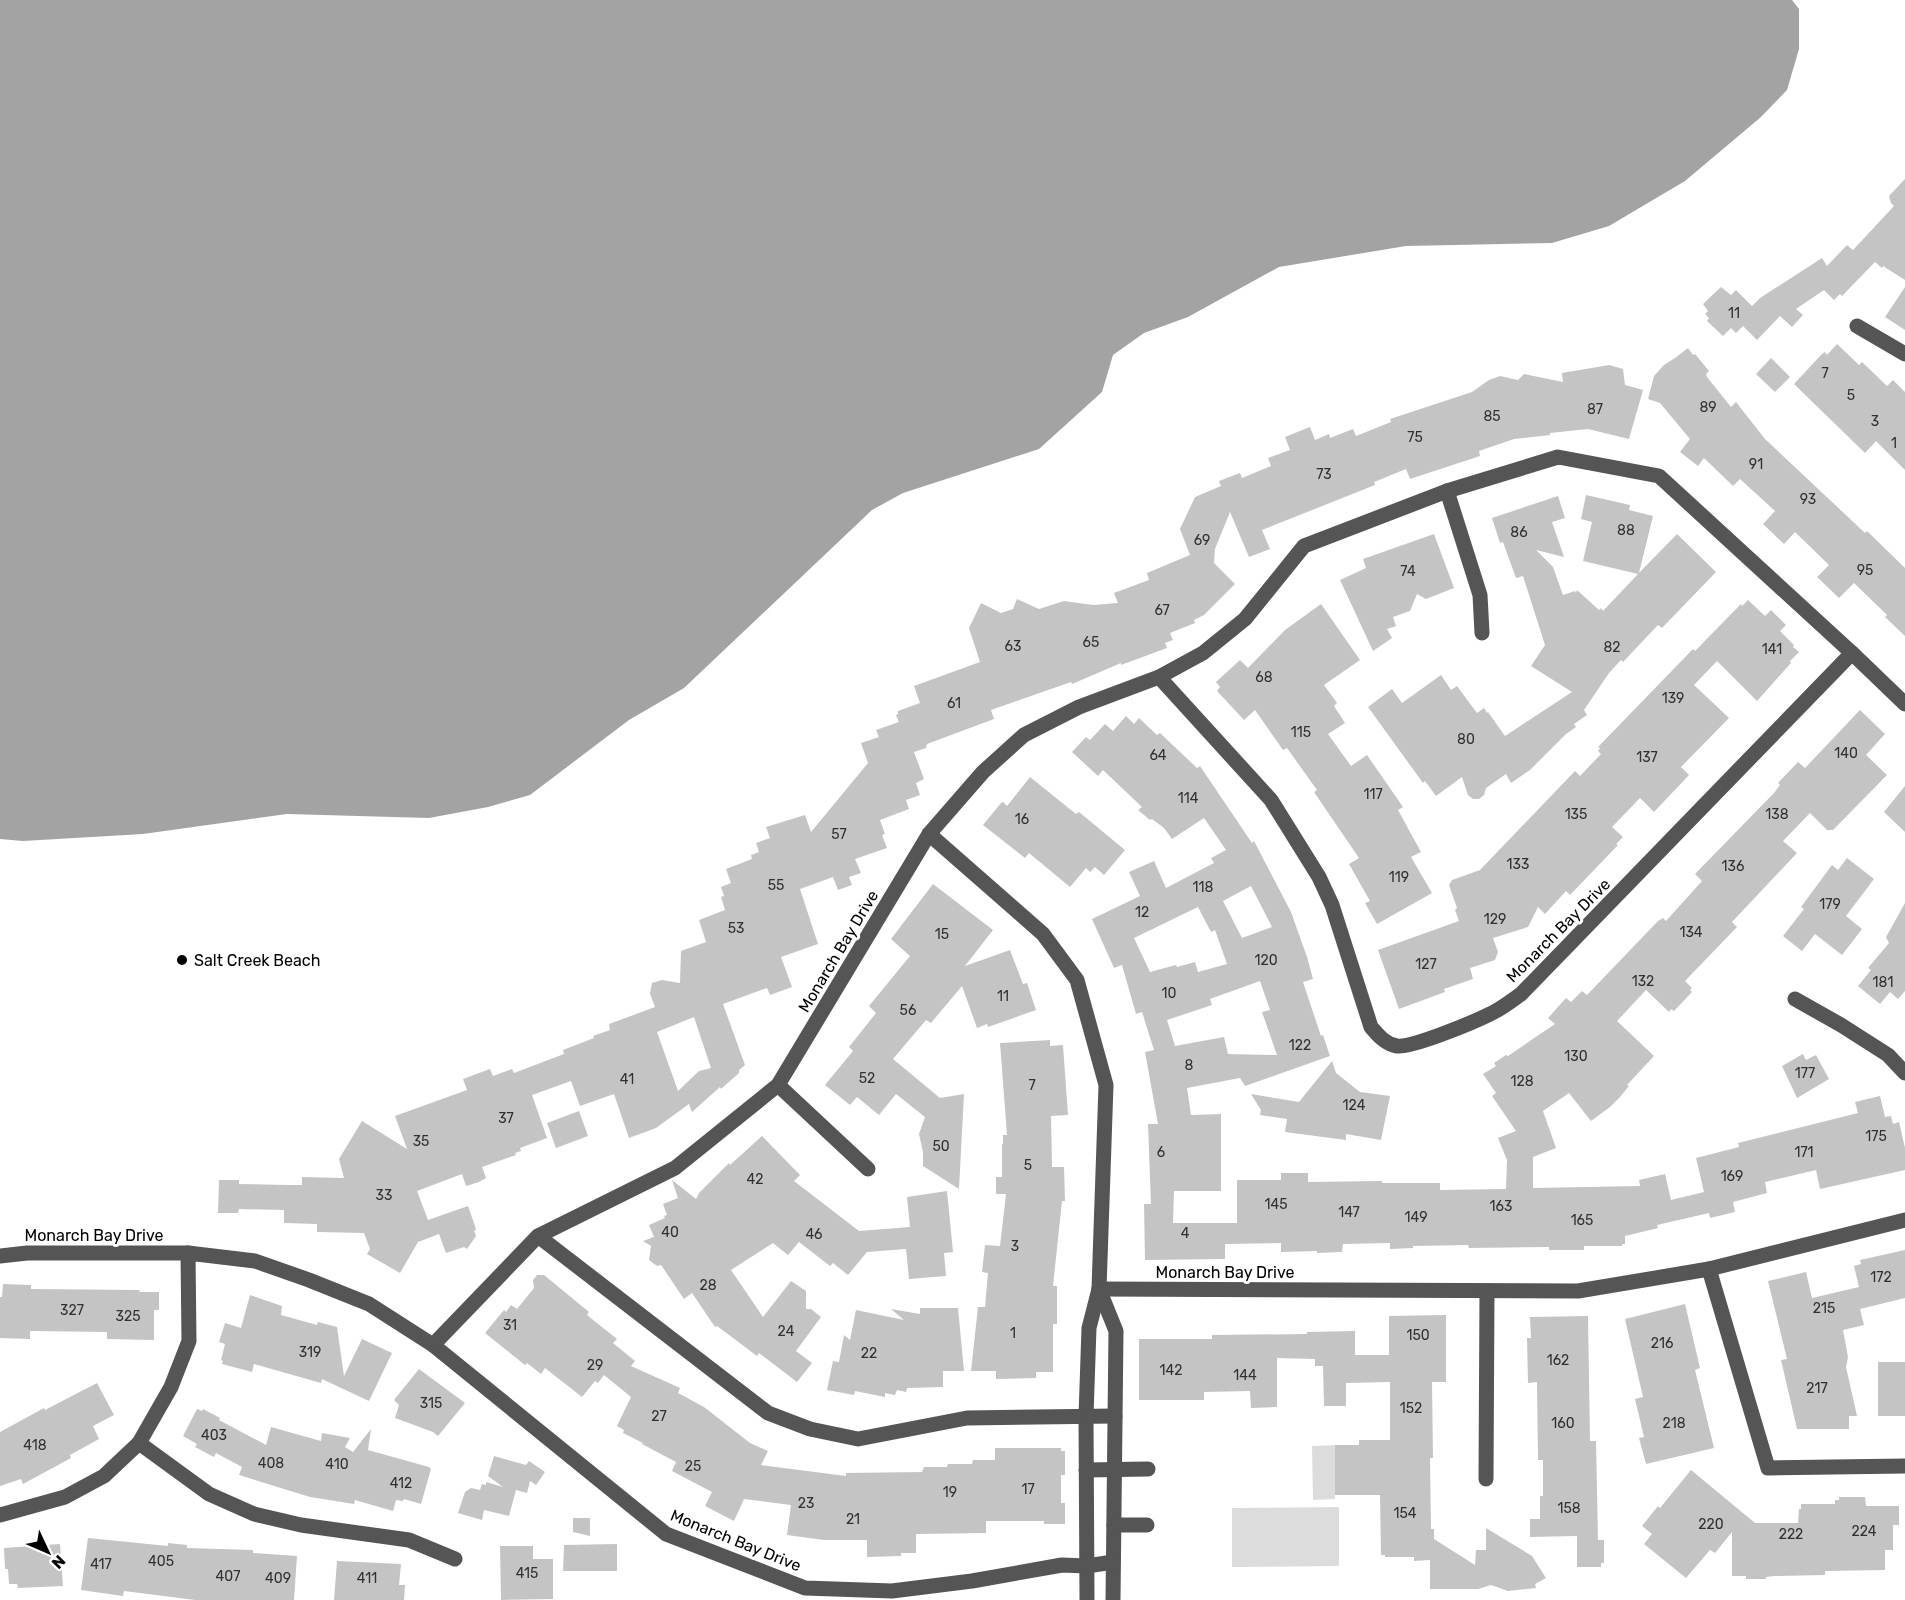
<svg xmlns="http://www.w3.org/2000/svg" width="1905" height="1600" viewBox="0 0 1905 1600" font-family="Rubik,sans-serif">
	<rect width="100%" height="100%" fill="#fff"/>
	<g fill="#dcdcdc">
		<polygon points="1335,1445 1335,1499 1313,1500 1312,1446"/>
		<polygon points="1339,1507 1339,1566 1232,1567 1232,1508"/>
	</g>
	<polygon fill="#a3a3a3" points="0,0 1792,0 1799,9 1799,49 1787,90 1761,117 1685,181 1609,226 1552,243 1406,246 1279,267 1188,317 1144,333 1113,355 1102,392 1039,449 903,493 872,510 684,688 629,720 530,795 488,807 429,818 287,814 143,834 23,841 0,839"/>
	<g fill="#c4c4c4" fill-rule="evenodd">
		<polygon points="1905,179 1905,280 1883,266 1882,268 1875,262 1842,296 1840,294 1834,300 1824,290 1796,309 1803,315 1792,327 1780,316 1757,340 1743,326 1736,333 1731,328 1723,336 1707,321 1709,318 1705,314 1708,311 1703,304 1721,287 1731,295 1736,290 1752,306 1760,298 1822,258 1827,266 1847,245 1853,250 1894,206 1891,203 1889,196"/>
		<polygon points="1905,287 1905,330 1885,317"/>
		<polygon points="1837,344 1859,365 1862,362 1887,386 1893,380 1905,392 1905,470 1876,441 1865,453 1794,384 1821,355 1825,352 1827,355"/>
		<polygon points="1688,348 1693,355 1695,354 1709,371 1706,374 1707,377 1731,407 1736,402 1765,439 1865,533 1867,531 1905,568 1905,636 1885,617 1887,615 1854,583 1839,598 1817,577 1829,565 1795,532 1784,544 1763,524 1775,511 1740,479 1733,486 1704,458 1698,466 1680,452 1690,439 1660,403 1648,399 1654,376 1664,365 1675,358"/>
		<polygon points="1771,358 1790,377 1775,392 1756,374"/>
		<path d="M1609 365 1623 369 1625 385 1643 390 1629 439 1588 429 1550 433V435L1514 439 1479 451 1480 456 1410 479 1406 469 1374 482 1375 485 1262 530 1270 549 1249 557 1230 512 1215 549 1214 563 1235 584 1204 615 1194 620 1195 623 1170 633 1173 640 1165 643 1167 648 1140 658 1121 665V663L1072 684 1071 682 991 710 994 719 927 744 926 748 914 752 924 779 916 783 920 795 906 800 909 809 880 820 885 834 882 835 887 848 855 859 861 873 849 877 852 885 838 890 833 877 800 889 818 944 781 957 792 987 770 995 767 988 723 1004 745 1065 739 1070V1073L721 1089 720 1087 692 1112 689 1104 656 1128 629 1138 614 1094 580 1106 571 1081 532 1095 547 1138 520 1148 521 1151 515 1153 516 1155 482 1167 486 1178 479 1182 466 1186 462 1174 417 1191 428 1220 468 1206 475 1226 476 1230 474 1231 476 1236 467 1249 464 1247 446 1253 439 1234 418 1242 400 1273 367 1254 370 1249 364 1233 317 1232V1224L284 1223V1210L239 1209 238 1213H218L219 1180H239V1184L288 1185H302V1177L344 1178 339 1159 362 1121 407 1149 395 1116 467 1090 463 1079 490 1069 493 1076 512 1069 514 1073 564 1054 563 1050 594 1038 593 1036 610 1030 609 1024 655 1007 650 994 652 983 662 980 680 983 681 951 706 942 699 920 725 910 721 897 724 896 721 887 731 883 726 869 752 859 751 855 759 852 756 843 770 838 766 827 805 815 811 832 868 763 861 743 879 737 876 730 899 722 896 715 898 714V711L920 703 914 686 980 662 969 628 981 603 1001 613 1013 609 1017 599 1039 609 1064 601 1093 605 1118 603 1114 593 1149 580 1147 573 1190 555 1180 529 1195 497 1221 486 1219 481 1240 473 1242 478 1271 466 1268 458 1290 450 1285 437 1310 427 1315 440 1329 434 1330 438 1353 429 1356 436 1391 422 1390 419 1472 392 1489 380 1500 376 1518 380 1524 374 1563 382 1562 373ZM694 1017 711 1068 699 1071 678 1091 657 1032Z"/>
		<polygon points="1586,495 1630,505 1629,510 1653,516 1639,573 1677,534 1716,572 1662,628 1658,625 1623,662 1621,660 1609,673 1584,710 1587,715 1574,724 1576,727 1566,734 1530,770 1511,783 1506,774 1486,788 1484,795 1479,799 1473,799 1468,795 1462,777 1436,796 1425,781 1423,783 1368,707 1392,689 1402,703 1441,675 1451,690 1457,686 1477,713 1484,708 1487,713 1488,712 1505,736 1572,692 1531,666 1545,645 1523,576 1516,578 1503,542 1500,543 1492,518 1558,496 1565,518 1552,522 1564,557 1536,550 1553,567 1563,595 1575,591 1576,593 1577,590 1599,610 1601,608 1603,611 1638,574 1583,561 1592,522 1581,519"/>
		<polygon points="1434,534 1454,588 1426,599 1417,594 1410,611 1393,617 1396,626 1387,629 1392,638 1373,651 1340,580 1366,568 1363,559"/>
		<polygon points="1748,600 1765,616 1771,610 1786,625 1780,631 1794,645 1793,647 1799,652 1790,661 1791,663 1757,701 1717,661 1694,685 1729,718 1681,767 1689,775 1654,812 1640,798 1612,827 1623,837 1616,844 1618,845 1570,895 1566,891 1545,914 1538,907 1528,927 1493,938 1498,952 1495,960 1470,968 1473,979 1444,989 1445,992 1399,1009 1378,950 1459,921 1455,910 1457,908 1449,885 1452,880 1480,870 1575,771 1580,776 1601,754 1598,751 1600,748 1598,747 1693,649 1695,651 1741,604 1742,606"/>
		<polygon points="1321,604 1360,660 1324,685 1337,703 1334,706 1345,723 1328,734 1351,766 1367,755 1403,807 1398,810 1421,852 1411,857 1432,893 1377,924 1365,903 1370,901 1349,864 1359,858 1314,792 1317,790 1287,748 1283,750 1255,710 1244,720 1217,691 1220,687 1216,682 1240,660 1248,668 1285,630"/>
		<path d="M1860 710 1885 734 1866 755 1887 775 1833 830H1827L1810 813 1783 841 1797 853 1732 922 1737 927 1685 981 1692 988 1690 990 1692 992 1674 1011 1671 1009 1669 1012 1646 990 1617 1021 1654 1056 1627 1085 1629 1086 1620 1097 1610 1107 1591 1121 1569 1093 1543 1111 1556 1148 1533 1157V1188L1640 1186 1639 1180 1665 1174 1671 1200 1704 1192 1696 1158 1739 1147 1738 1143 1858 1113 1855 1102 1880 1096 1885 1117 1891 1116 1893 1124 1899 1122 1905 1148V1170L1820 1189 1816 1170 1765 1182 1767 1193 1733 1202 1735 1212 1710 1218 1709 1213 1657 1225 1658 1228 1625 1236V1244H1622V1246H1584V1250H1549V1247L1469 1248 1468 1245 1413 1246V1248L1390 1249V1243L1343 1244 1342 1252 1317 1253V1251L1281 1252V1243L1225 1244V1259L1145 1260 1144 1204H1151L1148 1124H1158L1145 1052 1154 1050 1142 1012 1136 1014 1122 965 1114 968 1092 919 1140 896 1129 872 1154 861 1166 888 1214 863 1211 858 1226 850 1204 818 1172 839 1164 828 1152 819 1150 820 1138 810 1142 807 1103 770 1098 776 1072 752 1086 737 1090 740 1105 724 1113 731 1126 716 1134 724 1139 718 1157 735 1160 733 1197 768 1200 766 1252 843 1254 841 1291 912 1307 957 1313 979 1303 982 1321 1036 1323 1035 1330 1056 1245 1086 1240 1078 1187 1088 1191 1115 1221 1114V1191H1174L1173 1223H1237V1180H1281V1173H1308V1182L1382 1181V1183H1440V1190L1506 1189 1507 1160 1498 1138 1516 1131 1492 1096 1496 1093 1483 1074 1496 1066 1494 1063 1506 1055 1508 1056 1555 1024 1548 1018 1566 998 1571 1002 1582 991 1587 995 1658 921 1663 918 1666 921 1702 881 1695 874 1774 793 1780 785 1778 783 1798 762 1805 768ZM1251 886 1272 927 1242 938 1223 901ZM1198 907 1211 932 1215 930 1227 964 1198 972 1195 962 1177 967 1176 965 1172 966 1150 972 1134 938ZM1260 981 1270 1010 1262 1012 1277 1055 1228 1054 1224 1037 1175 1046 1167 1020 1212 1005 1210 999Z"/>
		<polygon points="1030,777 1076,814 1079,812 1125,850 1104,875 1095,867 1090,872 1086,868 1070,887 1029,853 1025,858 983,825 1001,803 1003,802 1007,806"/>
		<polygon points="1905,786 1905,832 1884,812"/>
		<polygon points="1847,858 1874,879 1846,916 1862,929 1842,955 1815,934 1802,951 1783,936 1804,909 1801,907 1832,865 1838,870"/>
		<polygon points="933,884 993,930 965,966 1010,950 1023,984 1027,983 1036,1010 988,1027 987,1024 977,1028 962,986 931,1023 926,1020 893,1059 940,1098 964,1094 959,1189 923,1166 923,1152 919,1134 925,1117 896,1094 879,1115 857,1097 850,1105 825,1085 853,1051 849,1047 876,1013 869,1006 910,956 891,939"/>
		<polygon points="1905,903 1905,991 1898,999 1890,992 1880,1004 1858,986 1871,970 1868,968 1889,943 1886,937"/>
		<polygon points="1050,1040 1050,1046 1063,1045 1068,1115 1051,1116 1052,1167 1064,1167 1065,1201 1062,1201 1053,1286 1057,1286 1057,1324 1053,1324 1053,1372 1036,1372 1036,1378 996,1379 996,1371 971,1371 978,1307 985,1307 988,1273 982,1272 985,1245 1000,1246 1006,1194 996,1194 996,1177 1002,1177 1002,1144 1003,1144 1003,1135 1007,1135 1000,1043"/>
		<polygon points="1803,1054 1806,1060 1816,1055 1829,1079 1797,1098 1782,1066"/>
		<polygon points="1332,1061 1336,1073 1360,1092 1390,1096 1381,1140 1346,1134 1346,1140 1285,1132 1287,1119 1260,1115 1261,1110 1251,1094 1299,1102"/>
		<polygon points="579,1111 588,1136 556,1148 547,1123"/>
		<polygon points="762,1136 800,1175 794,1181 859,1231 910,1227 907,1197 947,1191 953,1252 944,1253 946,1276 909,1279 906,1249 867,1252 848,1275 833,1263 830,1266 799,1242 788,1255 773,1243 731,1270 763,1317 791,1281 806,1291 806,1309 811,1309 821,1317 796,1351 812,1363 797,1382 759,1353 757,1356 717,1326 715,1327 692,1293 684,1299 661,1265 657,1266 649,1260 651,1246 643,1241 654,1237 649,1225 665,1218 664,1216 667,1215 663,1204 678,1198 672,1180 696,1199 699,1193 729,1163 730,1165"/>
		<polygon points="1905,1250 1905,1298 1860,1309 1864,1325 1843,1330 1848,1357 1846,1367 1857,1416 1849,1416 1849,1429 1797,1429 1781,1360 1787,1359 1768,1281 1806,1272 1812,1298 1859,1287 1854,1266 1861,1264 1860,1260"/>
		<polygon points="537,1275 544,1275 589,1312 587,1315 617,1339 613,1343 635,1361 631,1366 680,1388 678,1393 704,1407 750,1443 768,1451 761,1465 846,1476 846,1473 922,1472 924,1467 947,1467 948,1464 972,1464 973,1460 995,1460 995,1448 1061,1448 1061,1451 1065,1451 1065,1475 1061,1475 1061,1503 1065,1503 1065,1524 1044,1524 1044,1521 986,1521 986,1533 916,1534 916,1553 901,1553 901,1556 867,1557 867,1540 824,1540 787,1535 791,1505 744,1499 734,1521 705,1506 712,1492 672,1471 676,1462 642,1444 643,1443 623,1433 624,1430 617,1426 631,1397 604,1375 598,1383 595,1381 582,1397 545,1368 541,1374 527,1363 525,1365 485,1333 504,1310 506,1312 511,1305 517,1309 534,1288 533,1280"/>
		<polygon points="3,1284 31,1285 31,1289 140,1290 139,1292 159,1292 159,1310 154,1310 154,1340 107,1339 107,1332 30,1331 30,1339 0,1338 0,1297 2,1297"/>
		<polygon points="250,1295 282,1306 281,1315 317,1325 318,1322 337,1327 344,1376 362,1339 392,1353 369,1401 322,1379 321,1383 254,1364 252,1372 222,1364 223,1361 221,1360 225,1344 219,1342 225,1323 241,1328"/>
		<polygon points="1685,1304 1700,1368 1695,1370 1714,1448 1646,1464 1639,1438 1644,1437 1635,1399 1643,1397 1625,1319"/>
		<polygon points="920,1308 958,1308 964,1371 943,1371 943,1387 907,1388 906,1392 897,1390 895,1395 885,1393 885,1397 855,1391 854,1395 827,1390 833,1361 839,1362 844,1335 850,1340 856,1310 904,1320 891,1309 920,1314"/>
		<polygon points="1446,1315 1446,1382 1432,1382 1433,1458 1430,1458 1431,1529 1434,1529 1434,1539 1475,1565 1476,1550 1486,1550 1486,1528 1532,1556 1546,1578 1535,1584 1536,1588 1508,1591 1491,1585 1478,1589 1430,1589 1430,1560 1414,1561 1414,1557 1385,1557 1385,1555 1381,1555 1380,1495 1335,1495 1335,1445 1359,1445 1359,1440 1390,1440 1390,1382 1346,1383 1346,1406 1324,1406 1323,1366 1315,1366 1315,1359 1277,1358 1277,1407 1251,1408 1250,1391 1204,1392 1204,1400 1139,1400 1139,1339 1212,1339 1212,1335 1307,1334 1307,1332 1355,1331 1355,1355 1389,1355 1389,1316"/>
		<polygon points="1588,1316 1590,1441 1596,1441 1598,1540 1604,1540 1604,1563 1601,1563 1601,1567 1577,1567 1577,1536 1530,1537 1530,1519 1540,1519 1540,1496 1543,1496 1543,1460 1538,1460 1537,1382 1528,1383 1527,1338 1531,1338 1530,1317"/>
		<rect x="1878" y="1362" width="27" height="54"/>
		<polygon points="419,1369 465,1403 438,1436 433,1432 395,1418 399,1405 394,1400"/>
		<polygon points="97,1383 114,1415 93,1426 99,1439 70,1455 71,1458 23,1484 21,1479 0,1486 0,1432 44,1408 45,1410"/>
		<polygon points="197,1409 202,1411 203,1409 220,1418 219,1420 266,1445 271,1427 321,1441 322,1433 350,1438 345,1447 353,1452 371,1429 368,1450 429,1467 431,1469 421,1504 404,1499 403,1501 396,1500 393,1511 355,1500 354,1504 310,1497 239,1475 242,1467 216,1453 214,1457 195,1447 197,1444 183,1436"/>
		<polygon points="494,1456 526,1465 529,1461 545,1472 536,1485 530,1481 527,1493 516,1490 509,1516 484,1510 482,1520 458,1513 465,1492 471,1488 480,1490 482,1484 486,1485 486,1482 503,1487 488,1476"/>
		<polygon points="1691,1470 1755,1523 1798,1523 1799,1509 1801,1509 1801,1504 1835,1504 1835,1500 1839,1500 1839,1497 1865,1497 1866,1506 1899,1506 1899,1525 1893,1525 1893,1550 1885,1550 1885,1570 1825,1571 1825,1575 1774,1576 1766,1577 1766,1579 1746,1579 1746,1576 1732,1576 1732,1532 1715,1553 1710,1550 1686,1578 1644,1544 1652,1534 1642,1526 1658,1506 1660,1508"/>
		<polygon points="573,1518 590,1518 590,1536 573,1532"/>
		<polygon points="88,1538 168,1546 168,1543 187,1545 187,1548 253,1550 253,1553 297,1556 294,1600 195,1600 124,1591 123,1596 81,1590"/>
		<polygon points="60,1544 63,1586 18,1588 17,1584 9,1584 8,1569 5,1569 4,1548"/>
		<polygon points="617,1544 617,1571 563,1571 564,1545"/>
		<polygon points="500,1546 533,1546 533,1559 553,1559 553,1599 501,1600"/>
		<polygon points="337,1561 401,1564 399,1585 405,1585 404,1600 334,1600"/>
	</g>
	<g fill="none" stroke-linecap="round" stroke-linejoin="round">
		<g stroke="#555" stroke-width="15">
			<polyline points="1857,326 1905,354"/>
			<polyline points="1447,491 1480,595 1482,633"/>
			<path d="M1159 677 1271 800 1319 877 1332 905 1371 1027C1378 1035 1385 1044 1397 1046 1412 1048 1474 1022 1490 1014 1501 1009 1511 1001 1521 994L1852 653"/>
			<polyline points="929,834 1043,934 1077,980 1106,1085 1099,1289 1089,1328 1086,1416 1087,1600"/>
			<polyline points="1795,999 1841,1025 1888,1055 1905,1073"/>
			<polyline points="778,1085 868,1169"/>
			<polyline points="538,1236 768,1413 810,1429 858,1439 967,1418 1115,1416"/>
			<polyline points="0,1256 27,1253 188,1253"/>
			<polyline points="1709,1269 1768,1468 1905,1466"/>
			<polyline points="1099,1289 1578,1291 1709,1269 1905,1220"/>
			<polyline points="1099,1289 1116,1331 1113,1600"/>
			<polyline points="433,1345 666,1534 805,1588 892,1591 972,1581 1062,1565 1087,1566 1113,1562"/>
			<polyline points="139,1443 209,1494 254,1514 301,1525 409,1540 455,1559"/>
			<polyline points="1086,1470 1148,1469"/>
			<polyline points="1486,1479 1487,1291"/>
			<polyline points="0,1515 65,1497 104,1476 139,1443 171,1387 189,1341 188,1253 255,1261 309,1280 369,1304 433,1345 538,1236 675,1168 778,1085 929,834 983,772 1024,735 1079,707 1159,677 1203,653 1245,619 1304,546 1447,491 1558,457 1659,476 1852,653 1905,704"/>
			<polyline points="1114,1525 1147,1525"/>
		</g>
	</g>
	<circle fill="#000" stroke="#fff" stroke-width="2" cx="182" cy="960" r="6"/>
	<g text-anchor="middle" stroke-width="6" stroke-linejoin="round" paint-order="stroke">
		<g font-size="14" fill="#313131">
			<text x="1734" y="318">11</text>
			<text x="1825" y="378">7</text>
			<text x="1851" y="400">5</text>
			<text x="1708" y="412">89</text>
			<text x="1595" y="414">87</text>
			<text x="1492" y="421">85</text>
			<text x="1875" y="426">3</text>
			<text x="1415" y="442">75</text>
			<text x="1894" y="448">1</text>
			<text x="1756" y="469">91</text>
			<text x="1324" y="479">73</text>
			<text x="1808" y="504">93</text>
			<text x="1626" y="535">88</text>
			<text x="1519" y="537">86</text>
			<text x="1202" y="545">69</text>
			<text x="1865" y="575">95</text>
			<text x="1408" y="576">74</text>
			<text x="1162" y="615">67</text>
			<text x="1091" y="647">65</text>
			<text x="1013" y="651">63</text>
			<text x="1612" y="652">82</text>
			<text x="1772" y="654">141</text>
			<text x="1264" y="682">68</text>
			<text x="1673" y="703">139</text>
			<text x="954" y="708">61</text>
			<text x="1301" y="737">115</text>
			<text x="1466" y="744">80</text>
			<text x="1846" y="758">140</text>
			<text x="1158" y="760">64</text>
			<text x="1647" y="762">137</text>
			<text x="1373" y="799">117</text>
			<text x="1188" y="803">114</text>
			<text x="1576" y="819">135</text>
			<text x="1777" y="819">138</text>
			<text x="1022" y="824">16</text>
			<text x="839" y="839">57</text>
			<text x="1518" y="869">133</text>
			<text x="1733" y="871">136</text>
			<text x="1399" y="882">119</text>
			<text x="776" y="890">55</text>
			<text x="1203" y="892">118</text>
			<text x="1830" y="909">179</text>
			<text x="1142" y="917">12</text>
			<text x="1495" y="924">129</text>
			<text x="736" y="933">53</text>
			<text x="1691" y="937">134</text>
			<text x="942" y="939">15</text>
			<text x="1266" y="965">120</text>
			<text x="1426" y="969">127</text>
			<text x="1643" y="986">132</text>
			<text x="1883" y="987">181</text>
			<text x="1169" y="998">10</text>
			<text x="1003" y="1001">11</text>
			<text x="908" y="1015">56</text>
			<text x="1300" y="1050">122</text>
			<text x="1576" y="1061">130</text>
			<text x="1189" y="1070">8</text>
			<text x="1805" y="1078">177</text>
			<text x="867" y="1083">52</text>
			<text x="627" y="1084">41</text>
			<text x="1522" y="1086">128</text>
			<text x="1032" y="1090">7</text>
			<text x="1354" y="1110">124</text>
			<text x="506" y="1123">37</text>
			<text x="1876" y="1141">175</text>
			<text x="421" y="1146">35</text>
			<text x="941" y="1151">50</text>
			<text x="1161" y="1157">6</text>
			<text x="1804" y="1157">171</text>
			<text x="1028" y="1170">5</text>
			<text x="1732" y="1181">169</text>
			<text x="755" y="1184">42</text>
			<text x="384" y="1200">33</text>
			<text x="1276" y="1209">145</text>
			<text x="1501" y="1211">163</text>
			<text x="1349" y="1217">147</text>
			<text x="1416" y="1222">149</text>
			<text x="1582" y="1225">165</text>
			<text x="670" y="1237">40</text>
			<text x="1185" y="1238">4</text>
			<text x="814" y="1239">46</text>
			<text x="1015" y="1251">3</text>
			<text x="1881" y="1282">172</text>
			<text x="708" y="1290">28</text>
			<text x="1824" y="1313">215</text>
			<text x="72" y="1315">327</text>
			<text x="128" y="1321">325</text>
			<text x="510" y="1330">31</text>
			<text x="786" y="1336">24</text>
			<text x="1013" y="1338">1</text>
			<text x="1418" y="1340">150</text>
			<text x="1662" y="1348">216</text>
			<text x="310" y="1357">319</text>
			<text x="869" y="1358">22</text>
			<text x="1558" y="1365">162</text>
			<text x="595" y="1370">29</text>
			<text x="1171" y="1375">142</text>
			<text x="1245" y="1380">144</text>
			<text x="1817" y="1393">217</text>
			<text x="431" y="1408">315</text>
			<text x="1411" y="1413">152</text>
			<text x="659" y="1421">27</text>
			<text x="1563" y="1428">160</text>
			<text x="1674" y="1428">218</text>
			<text x="214" y="1440">403</text>
			<text x="35" y="1450">418</text>
			<text x="271" y="1468">408</text>
			<text x="337" y="1469">410</text>
			<text x="693" y="1471">25</text>
			<text x="401" y="1488">412</text>
			<text x="1028" y="1494">17</text>
			<text x="950" y="1497">19</text>
			<text x="806" y="1508">23</text>
			<text x="1569" y="1513">158</text>
			<text x="1405" y="1518">154</text>
			<text x="853" y="1524">21</text>
			<text x="1711" y="1529">220</text>
			<text x="1864" y="1536">224</text>
			<text x="1791" y="1539">222</text>
			<text x="161" y="1566">405</text>
			<text x="101" y="1569">417</text>
			<text x="527" y="1578">415</text>
			<text x="228" y="1581">407</text>
			<text x="278" y="1583">409</text>
			<text x="367" y="1583">411</text>
		</g>
		<g font-size="16" fill="#000" stroke="#fff">
			<text transform="translate(1558 930) rotate(-45)" y="6">Monarch Bay Drive</text>
			<text transform="translate(838 951) rotate(-59)" y="6">Monarch Bay Drive</text>
			<text x="94" y="1241">Monarch Bay Drive</text>
			<text x="1225" y="1278">Monarch Bay Drive</text>
			<text transform="translate(736 1540) rotate(22)" y="6">Monarch Bay Drive</text>
		</g>
		<g font-size="16" fill="#000" stroke="#fff" text-anchor="start">
			<text x="194" y="966">Salt Creek Beach</text>
		</g>
	</g>
	<g transform="translate(48 1552) rotate(134)" stroke="#ffffff" stroke-width="4.5" paint-order="stroke">
	<path d="M0-4.5L10 22L0 15L-10 22Z" fill="#000000"/>
	<text y="-9" font-size="16" font-weight="bold" text-anchor="middle" fill="#000000">N</text>
	</g>
</svg>
